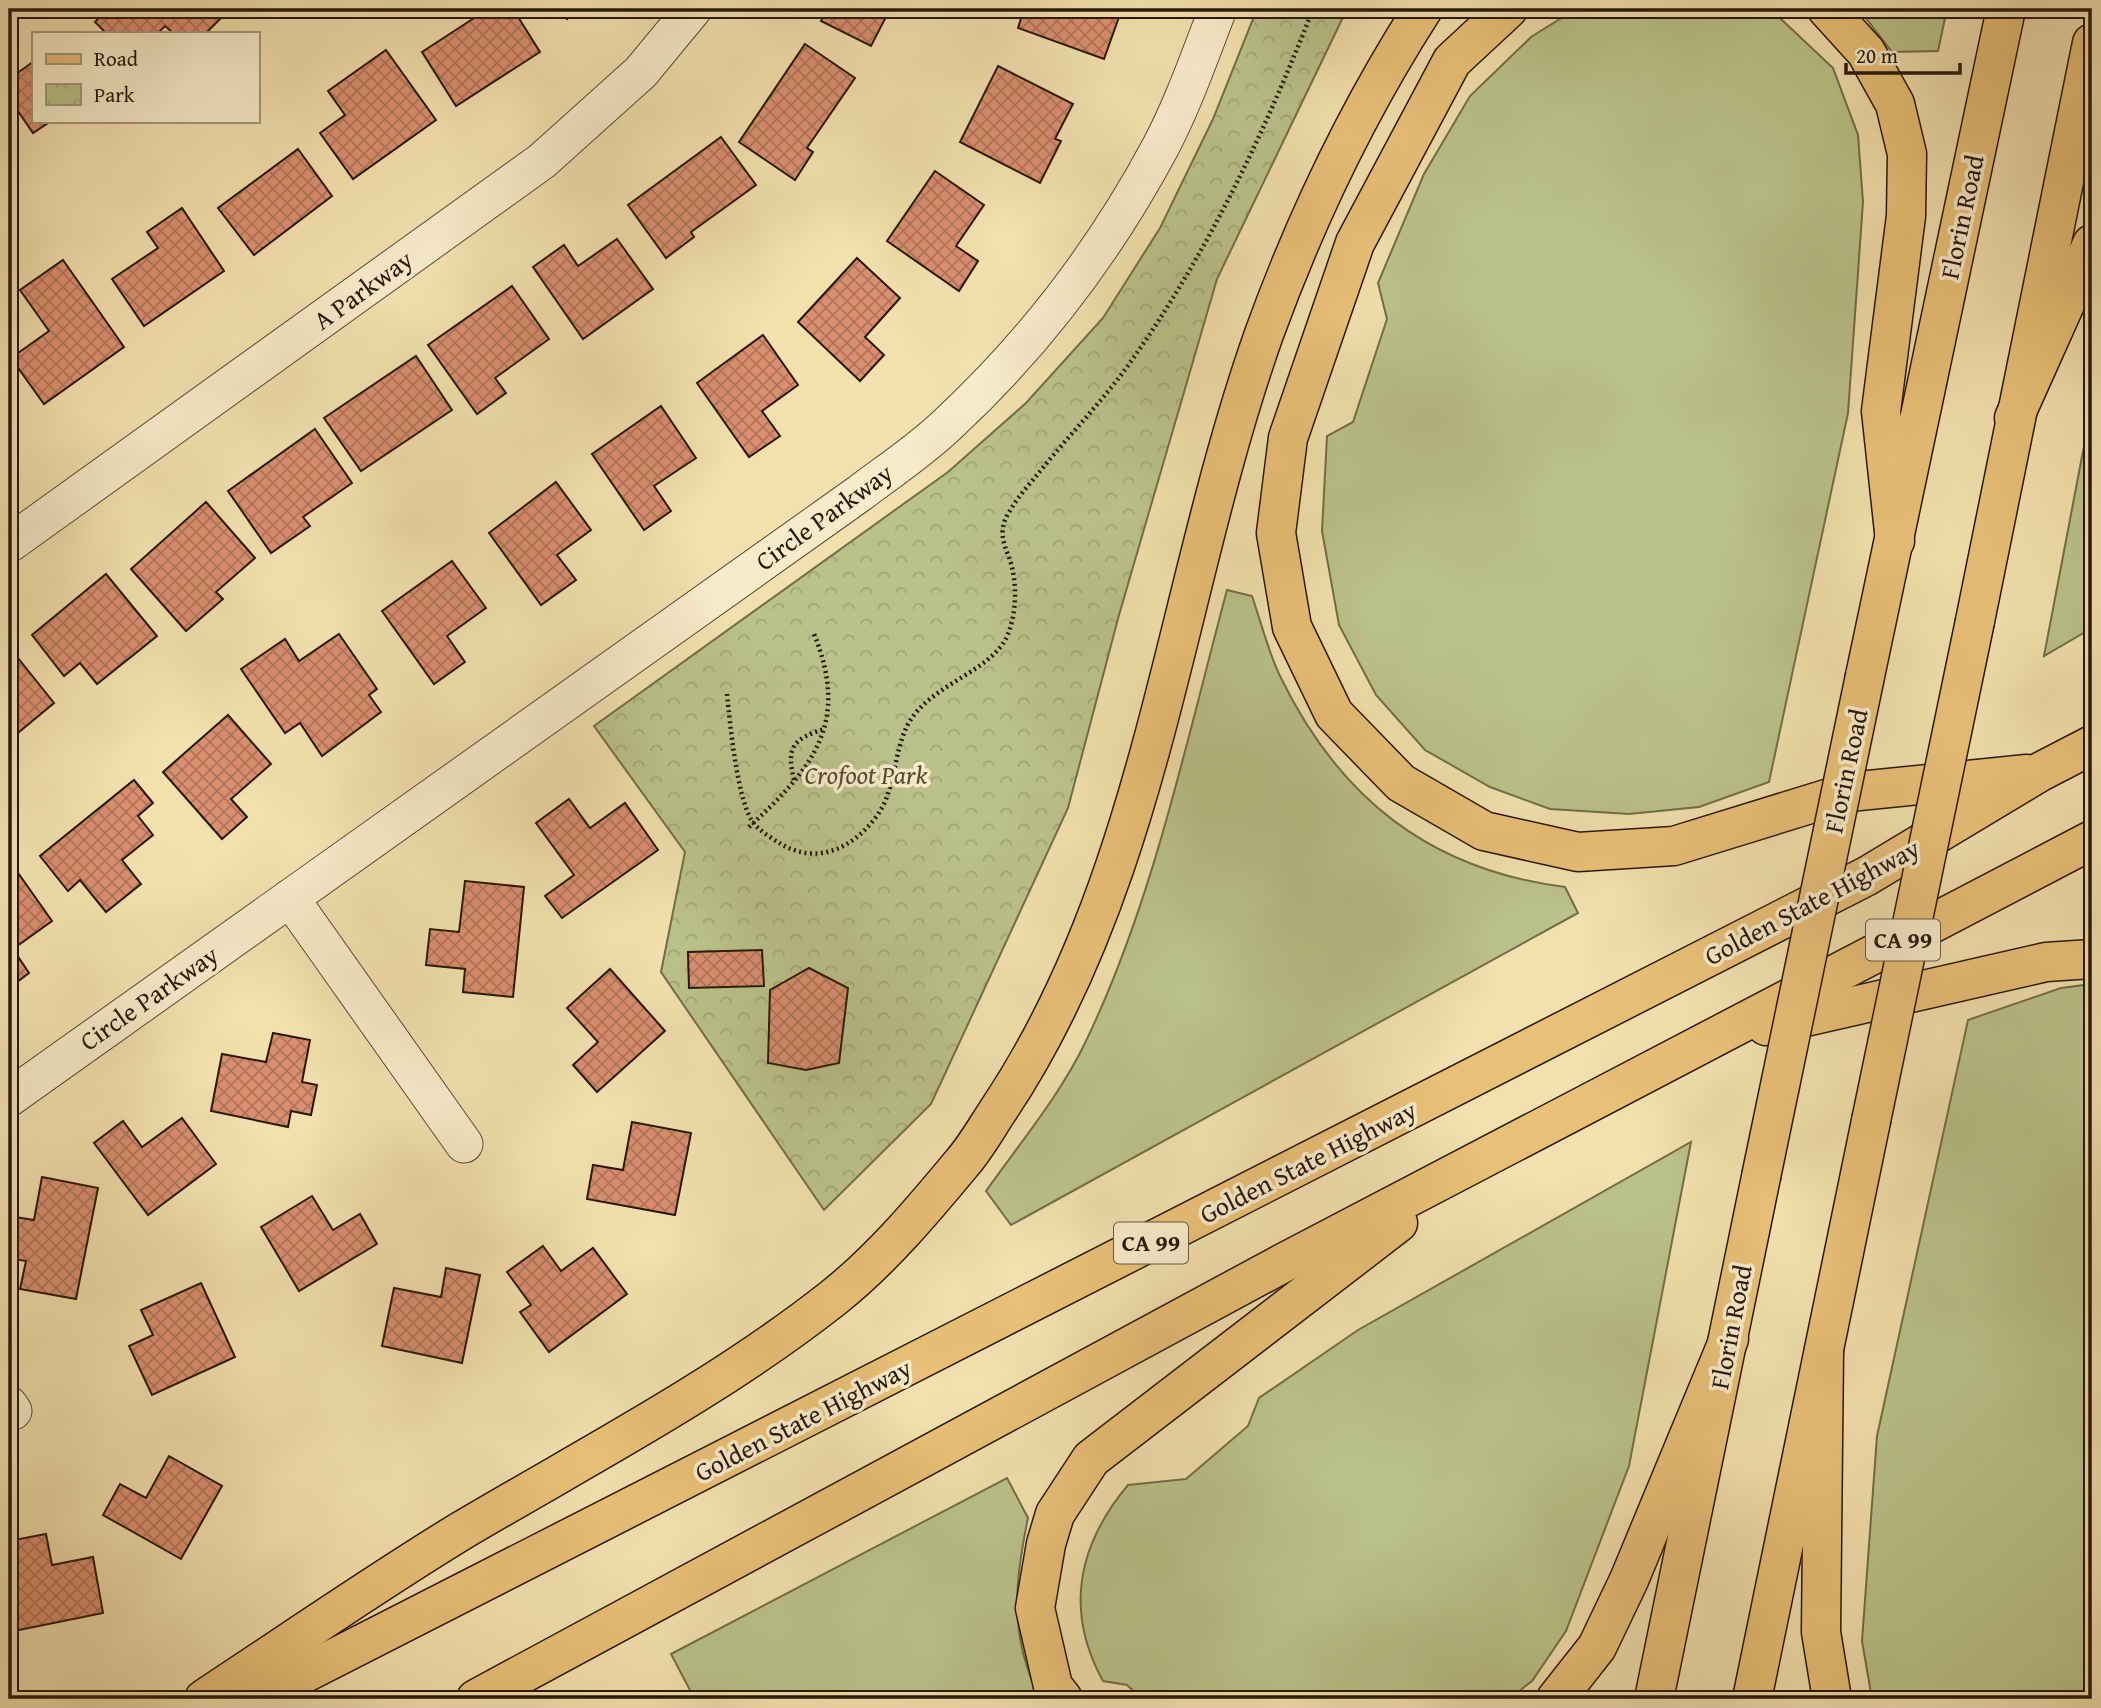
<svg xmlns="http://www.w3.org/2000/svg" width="2101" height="1708" viewBox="0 0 2101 1708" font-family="'Gentium Book Plus',serif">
	<defs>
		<pattern id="park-crowns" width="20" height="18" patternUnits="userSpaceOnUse" patternTransform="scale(1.75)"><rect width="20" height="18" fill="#bac28a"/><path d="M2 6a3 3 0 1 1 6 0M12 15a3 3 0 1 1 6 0" fill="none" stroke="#a0a676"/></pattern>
		<pattern id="building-cross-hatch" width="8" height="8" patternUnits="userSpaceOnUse" patternTransform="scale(1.75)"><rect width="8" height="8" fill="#da8f6f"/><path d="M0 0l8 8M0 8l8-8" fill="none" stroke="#b1745a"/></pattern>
	</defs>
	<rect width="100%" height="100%" fill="#f2e0ae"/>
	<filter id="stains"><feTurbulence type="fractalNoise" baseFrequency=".00286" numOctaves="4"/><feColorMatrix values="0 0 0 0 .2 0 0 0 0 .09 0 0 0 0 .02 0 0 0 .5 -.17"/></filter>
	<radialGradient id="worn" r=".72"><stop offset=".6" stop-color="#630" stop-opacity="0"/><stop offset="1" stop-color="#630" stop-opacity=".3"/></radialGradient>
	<g fill="#bac28a" stroke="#716d4b" stroke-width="2">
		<polygon points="1576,9 1759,9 1780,18 1833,68 1858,135 1863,202 1848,413 1769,782 1699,807 1629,814 1550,809 1490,787 1425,750 1376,695 1339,625 1322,531 1327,436 1353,422 1387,319 1378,283 1424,174 1470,96 1531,37"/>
		<polygon points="1859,9 1947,9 1938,51 1892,52"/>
		<polygon points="2092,404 2092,628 2044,656"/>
		<path d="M1227 590 1252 596C1261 622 1268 651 1280 676 1339 798 1430 870 1565 887L1578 913 1011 1225 986 1191C1020 1143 1061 1094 1086 1041 1154 899 1186 742 1227 590Z"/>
		<polygon points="2092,984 2092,1699 1872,1699 1862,1641 1877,1436 1968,1020 2061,988"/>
		<path d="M1691 1142 1629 1466 1566 1631 1532 1681 1509 1699H1142L1127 1685 1103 1681C1064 1610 1078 1545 1128 1485L1186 1479 1248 1426 1259 1398 1358 1330Z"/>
		<path d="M1007 1478 1028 1518C1014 1585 1009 1635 1040 1699H818L760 1691 692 1694 671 1654Z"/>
	</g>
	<polygon fill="url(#park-crowns)" stroke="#716d4b" stroke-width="2" points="1257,9 1347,9 1217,279 1119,615 1068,808 931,1104 824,1210 661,972 685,852 594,726 948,472 1026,403 1103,318 1160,228 1213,119"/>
	<g fill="url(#building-cross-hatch)" stroke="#28180c" stroke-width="2">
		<polygon points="107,9 224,9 227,12 206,33 173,33 165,26 158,33 106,33 95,22"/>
		<polygon points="488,9 513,9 540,52 456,106 422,52"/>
		<polygon points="557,9 578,9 567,19"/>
		<polygon points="827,9 890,9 871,46 821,21"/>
		<polygon points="1024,9 1095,9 1119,17 1104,59 1018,28"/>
		<polygon points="805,44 855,78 807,148 813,152 795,180 739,142"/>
		<polygon points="386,50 436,120 353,179 320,133 345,115 328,91"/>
		<polygon points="33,62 33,121 51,121 33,133 9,98 9,79"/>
		<polygon points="998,66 1073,104 1055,139 1061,141 1040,183 960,142"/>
		<polygon points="721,137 756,185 691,232 694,237 666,258 628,205"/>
		<polygon points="298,149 332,196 254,255 218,208"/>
		<polygon points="935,171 984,205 956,246 978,261 959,291 887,241"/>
		<polygon points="182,208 224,271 144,326 112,279 158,248 147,232"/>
		<polygon points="617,239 653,289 583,339 533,267 564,245 578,266"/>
		<polygon points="857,258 900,298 865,337 884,355 860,381 798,322"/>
		<polygon points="63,260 124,347 44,404 11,358 49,331 20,290"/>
		<polygon points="512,286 549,339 495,378 506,393 477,414 428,345"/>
		<polygon points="763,335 798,385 762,411 780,436 749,457 697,383"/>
		<polygon points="416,356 452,410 361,471 324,418"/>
		<polygon points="661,406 696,458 654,486 671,511 644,530 592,454"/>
		<polygon points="315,429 352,483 303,517 310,526 271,553 228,491"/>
		<polygon points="556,482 591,530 557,555 576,580 541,605 489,533"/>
		<polygon points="206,502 255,558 216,592 223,599 186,631 131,569"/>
		<polygon points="452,561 486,608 447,636 465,662 434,684 382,611"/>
		<polygon points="106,574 157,636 97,684 80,663 64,676 32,635"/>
		<polygon points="339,634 377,689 369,695 381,712 322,756 300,723 285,733 241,669 285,639 299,661"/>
		<polygon points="10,648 54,703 13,737 9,731"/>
		<polygon points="228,715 271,764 231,799 247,817 222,839 163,772"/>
		<polygon points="134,780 153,803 138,816 153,835 122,860 141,884 106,912 80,880 68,891 40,856"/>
		<polygon points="569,799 590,828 625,803 658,850 562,918 545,896 574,875 536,823"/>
		<polygon points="16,870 52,921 13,949 29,973 9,988 9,875"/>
		<polygon points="465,881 524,887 513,997 463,992 465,969 426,965 430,929 459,932"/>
		<polygon points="762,950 764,986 689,988 688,952"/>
		<polygon points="809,968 848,988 839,1063 806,1070 768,1063 770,990"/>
		<polygon points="610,969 665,1031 597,1092 573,1065 598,1042 567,1008"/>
		<polygon points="273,1033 310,1040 302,1082 317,1085 311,1115 291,1111 288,1127 211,1111 222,1054 266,1062"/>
		<polygon points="182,1118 216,1164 148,1215 94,1143 123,1121 142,1147"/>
		<polygon points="632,1122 691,1133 675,1215 587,1199 593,1165 623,1170"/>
		<polygon points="42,1177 98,1188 76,1299 20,1289 26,1261 9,1258 9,1216 34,1220"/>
		<polygon points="312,1196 333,1230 360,1214 377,1244 299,1291 261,1227"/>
		<polygon points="543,1246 561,1271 593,1248 627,1294 549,1352 520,1312 531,1305 507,1272"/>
		<polygon points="446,1268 480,1275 462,1363 382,1346 394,1288 441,1297"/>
		<polygon points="201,1283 235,1357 152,1395 129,1346 153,1335 141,1310"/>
		<polygon points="169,1456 222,1486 181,1559 103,1515 120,1484 146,1498"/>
		<polygon points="46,1534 52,1565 93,1557 103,1613 9,1632 9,1541"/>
	</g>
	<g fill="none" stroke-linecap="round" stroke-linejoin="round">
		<defs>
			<g id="minor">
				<polyline points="9,544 542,161 641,72 693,9"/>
				<polyline points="290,898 464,1144"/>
				<path d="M9 1098 860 493C889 471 921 450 948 424 1033 345 1106 249 1161 146 1184 102 1200 55 1218 9"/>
				<polyline points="9,1405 13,1411"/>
			</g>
			<g id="major">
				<polyline points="1975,621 2092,43"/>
				<polyline points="1865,676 2006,9"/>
				<polyline points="1654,1699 1761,1177"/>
				<polyline points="1752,1699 1871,1121"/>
			</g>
			<g id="highway">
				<polyline points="1508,9 1452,61 1355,243 1288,438 1276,533 1292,627 1334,714 1401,783 1484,831 1578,852 1674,846 1849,792 2027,774"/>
				<polyline points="1827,9 1866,52 1895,104 1907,154 1906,216 1881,411 1895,541"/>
				<polyline points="2014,418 2092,244"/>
				<polyline points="1766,1026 2046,962 2092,959"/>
				<polyline points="1824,1350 1821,1632 1832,1699"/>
				<path d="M204 1699C289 1643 374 1584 461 1531 586 1457 719 1388 833 1298 881 1260 923 1210 962 1163 976 1147 987 1127 999 1109 1154 877 1173 591 1264 334 1305 221 1358 110 1423 9"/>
				<polyline points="254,1699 1867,876 2040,772 2092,745"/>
				<polyline points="476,1699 1285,1262 2092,840"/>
				<polyline points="1063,1699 1053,1686 1035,1608 1046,1544 1055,1514 1091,1459 1398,1223"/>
				<polyline points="1556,1699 1597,1647 1629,1580 1729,1339"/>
			</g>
		</defs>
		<use href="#minor" stroke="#5a4a34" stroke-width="39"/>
		<use href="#major" stroke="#28180c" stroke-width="41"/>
		<use href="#highway" stroke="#28180c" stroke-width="41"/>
		<g stroke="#28180c" stroke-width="4.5" stroke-dasharray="2 3.5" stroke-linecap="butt">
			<path d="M727 694C730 724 737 797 752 821 758 830 771 838 781 844 817 865 852 849 876 817 896 791 893 753 908 724 931 683 993 672 1008 634 1016 614 1017 589 1012 567 1008 551 998 538 1005 520 1012 504 1026 488 1037 475 1068 436 1104 400 1132 360 1208 252 1265 132 1313 9"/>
			<path d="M794 780C786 747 793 739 824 729"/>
			<path d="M749 827C814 767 850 723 814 634"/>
		</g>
		<use href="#minor" stroke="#f7ebca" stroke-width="37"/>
		<use href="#major" stroke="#e9c077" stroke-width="38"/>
		<use href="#highway" stroke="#e9c077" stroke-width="38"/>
		<defs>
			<g id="major-bridge">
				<polyline points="1871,1121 1975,621"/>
				<polyline points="1761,1177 1865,676"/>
			</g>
		</defs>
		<use href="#major-bridge" stroke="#28180c" stroke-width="41" stroke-linecap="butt"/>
		<use href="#major-bridge" stroke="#e9c077" stroke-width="38"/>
	</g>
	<g text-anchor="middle" stroke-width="7" stroke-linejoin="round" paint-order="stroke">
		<g fill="#f7ebca" stroke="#665745" stroke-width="2">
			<rect x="1866" y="919.5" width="74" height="41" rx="5"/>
			<rect x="1114" y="1222.5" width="74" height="41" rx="5"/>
		</g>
		<g font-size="24" font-weight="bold" fill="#28180c">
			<text x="1903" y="948">CA 99</text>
			<text x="1151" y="1251">CA 99</text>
		</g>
		<g font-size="26" fill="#28180c" stroke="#f7ebca">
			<text transform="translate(1962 217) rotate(-78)" y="9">Florin Road</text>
			<text transform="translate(363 290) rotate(-36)" y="9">A Parkway</text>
			<text transform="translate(824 517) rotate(-36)" y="9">Circle Parkway</text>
			<text transform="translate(1846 771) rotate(-78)" y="9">Florin Road</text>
			<text transform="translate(1812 902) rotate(-28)" y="9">Golden State Highway</text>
			<text transform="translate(149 998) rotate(-35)" y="9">Circle Parkway</text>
			<text transform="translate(1308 1162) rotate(-27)" y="9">Golden State Highway</text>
			<text transform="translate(1731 1327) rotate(-79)" y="9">Florin Road</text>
			<text transform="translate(803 1420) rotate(-27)" y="9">Golden State Highway</text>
		</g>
		<g font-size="26" font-style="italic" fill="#544b32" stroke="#f7ebca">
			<text x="866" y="784">Crofoot Park</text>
		</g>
	</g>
	<rect width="2101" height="1708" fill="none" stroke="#f2e0ae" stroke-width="35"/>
	<rect x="10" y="10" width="2080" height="1687" fill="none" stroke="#28180c" stroke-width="3.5"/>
	<rect x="18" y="18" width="2066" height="1673" fill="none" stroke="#28180c" stroke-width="2"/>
	<rect x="32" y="32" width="228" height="91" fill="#f7ebca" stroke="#a4977e" stroke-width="2"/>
	<rect x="46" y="54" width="35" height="10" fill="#e9c077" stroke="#a4977e" stroke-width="2"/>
	<text x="94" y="66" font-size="21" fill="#28180c">Road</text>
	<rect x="46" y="84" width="35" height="21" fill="url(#park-crowns)" stroke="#a4977e" stroke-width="2"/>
	<text x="94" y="102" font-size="21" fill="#28180c">Park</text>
	<path d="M1846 63v10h114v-10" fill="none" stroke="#28180c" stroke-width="3.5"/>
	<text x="1856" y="63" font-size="21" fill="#28180c" stroke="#f7ebca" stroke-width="5" paint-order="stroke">20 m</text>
	<rect width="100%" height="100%" filter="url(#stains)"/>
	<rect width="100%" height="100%" fill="url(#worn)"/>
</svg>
